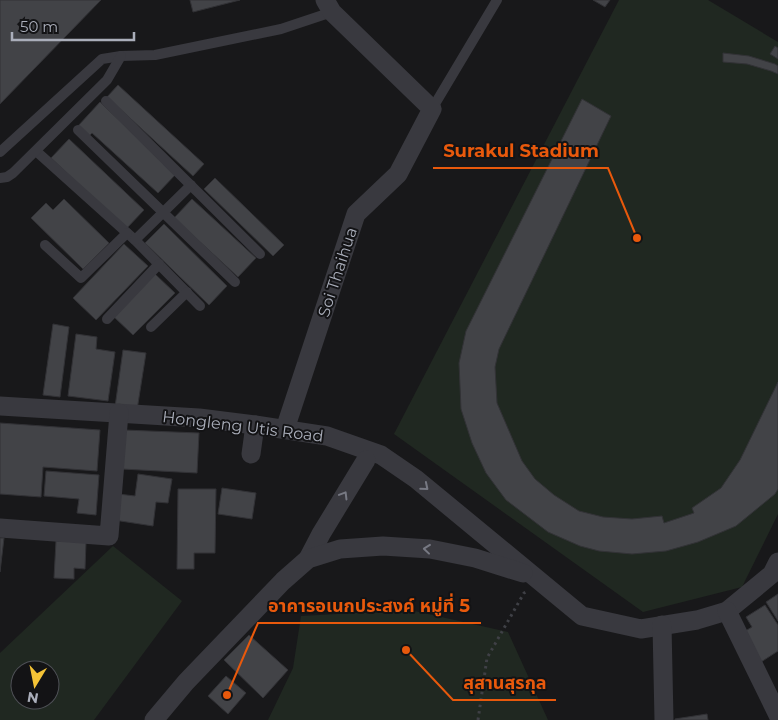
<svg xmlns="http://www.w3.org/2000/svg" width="778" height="720" viewBox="0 0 778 720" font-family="Montserrat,'Noto Sans Thai',sans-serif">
	<rect width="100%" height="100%" fill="#18181a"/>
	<g fill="#202821" fill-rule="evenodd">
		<polygon points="619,0 708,0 778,42 778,514 742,587 643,612 394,434"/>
		<path d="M113 546 182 601 94 720H0V653ZM20 670H50V700H20Z"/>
		<polygon points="410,610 508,632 548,720 268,720 293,668 301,616"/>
	</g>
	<g fill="#424347" stroke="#323236">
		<polygon points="0,0 101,0 0,104"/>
		<polygon points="190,0 240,0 193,12"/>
		<polygon points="593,0 610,0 605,7"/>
		<polygon points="775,46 778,48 778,59 770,54"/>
		<polygon points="723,53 749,56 775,64 778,66 778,74 771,71 747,64 723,62"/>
		<polygon points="118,85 204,164 193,176 107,97"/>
		<polygon points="582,99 611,116 499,349 495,367 497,403 522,461 535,479 554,495 579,511 603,517 632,519 662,516 664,523 694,513 692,508 721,488 740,460 778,382 778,489 775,494 736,526 698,542 666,551 632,554 599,551 580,546 548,532 506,500 486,473 472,443 461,409 459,363 466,331"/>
		<polygon points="100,102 176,174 158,193 92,133 89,136 78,126"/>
		<polygon points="69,139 144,210 126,229 51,158"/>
		<polygon points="215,178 284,245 273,256 204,189"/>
		<polygon points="64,199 109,243 83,269 31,218 46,203 53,210"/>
		<polygon points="192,199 256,258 238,277 174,218"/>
		<polygon points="164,224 227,286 209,305 145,243"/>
		<polygon points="124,244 148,266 96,320 73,298"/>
		<polygon points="155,274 175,293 133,335 113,316"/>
		<polygon points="53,324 69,327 60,397 43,395"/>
		<polygon points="76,334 97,337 96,349 115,352 108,401 68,396"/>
		<polygon points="123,350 146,353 137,410 115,407"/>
		<polygon points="0,423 100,430 97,471 43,467 41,497 0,494"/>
		<polygon points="124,430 199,433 197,473 122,469"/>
		<polygon points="46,471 99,475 96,515 77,513 79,499 44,496"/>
		<polygon points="138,474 172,479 168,503 156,502 153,526 114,520 118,494 135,496"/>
		<polygon points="222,488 256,493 252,519 218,514"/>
		<polygon points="178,489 216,489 215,553 194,553 194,569 177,569"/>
		<polygon points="0,538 4,538 0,572"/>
		<polygon points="56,541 86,542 85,569 74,568 74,579 54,578"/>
		<polygon points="778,594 778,621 766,602"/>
		<polygon points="765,605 778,625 778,651 761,662 742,633 752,627 746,617"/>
		<polygon points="249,635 288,670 263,698 224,660"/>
		<polygon points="226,676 246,693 228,714 208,696"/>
		<polygon points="707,714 708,720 675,720 675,719"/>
	</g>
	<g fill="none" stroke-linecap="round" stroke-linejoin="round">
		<polyline stroke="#3f4046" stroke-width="3" stroke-dasharray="2.5 4" stroke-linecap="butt" points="478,720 487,658 524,593 528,591"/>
		<g stroke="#39393f" stroke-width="10">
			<polyline points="106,101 260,254"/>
			<polyline points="432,109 497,0"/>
			<polyline points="78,130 235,282"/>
			<polyline points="36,151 135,240 200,306"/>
			<polyline points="0,152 102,59 121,56 155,55 281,29 332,12"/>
			<polyline points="0,178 7,177 13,173 107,80 121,56"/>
			<polyline points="135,240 191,185"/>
			<polyline points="45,245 81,278 127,233"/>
			<polyline points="107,319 159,264"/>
			<polyline points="151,327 187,292"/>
		</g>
		<g stroke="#39393f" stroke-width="19">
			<polyline points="0,406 199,418 255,425 327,436 381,455 416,479 582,616 641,629 697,620 727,611 772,574 778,562"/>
			<polyline points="285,429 356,214 398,174 432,109 332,12 325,0"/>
			<polyline points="251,454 255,425"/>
			<polyline points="0,528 109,536 119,413"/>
			<polyline points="308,559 321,534 366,460"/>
			<polyline points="727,611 778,715"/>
			<polyline points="662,625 664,720"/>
			<polyline points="154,720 186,682 283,581 308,559 340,549 383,546 430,549 475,558 523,573"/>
		</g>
	</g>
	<defs><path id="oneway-chevron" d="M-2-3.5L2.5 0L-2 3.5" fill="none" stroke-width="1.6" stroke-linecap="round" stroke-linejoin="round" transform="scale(1.25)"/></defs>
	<g stroke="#777983">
		<use href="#oneway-chevron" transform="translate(425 487) rotate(40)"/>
		<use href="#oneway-chevron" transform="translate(344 495) rotate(-59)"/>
		<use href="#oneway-chevron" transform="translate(427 549) rotate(-174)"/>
	</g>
	<g text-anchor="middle" stroke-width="4" stroke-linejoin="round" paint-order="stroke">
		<g font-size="16" fill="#aaaeba" stroke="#131315">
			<text transform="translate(337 272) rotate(-72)" y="6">Soi Thaihua</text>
			<text transform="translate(243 426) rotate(7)" y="6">Hongleng Utis Road</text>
		</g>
	</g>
	<path fill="none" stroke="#e8590c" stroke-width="2" d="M637 238L608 168H433M227 695L258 623H481M406 650L453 700H556"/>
	<g fill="#e8590c" stroke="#131315" stroke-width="2">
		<circle cx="637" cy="238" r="5"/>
		<circle cx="227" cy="695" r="5"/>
		<circle cx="406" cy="650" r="5"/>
	</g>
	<g font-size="18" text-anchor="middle" font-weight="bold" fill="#e8590c" stroke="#131315" stroke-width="4" stroke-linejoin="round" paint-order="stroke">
		<text x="521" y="157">Surakul Stadium</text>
		<text x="369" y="612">อาคารอเนกประสงค์ หมู่ที่ 5</text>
		<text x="505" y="689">สุสานสุรกุล</text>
	</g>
	<g transform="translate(35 685) rotate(190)"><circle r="24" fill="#131315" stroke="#4f5157"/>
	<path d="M0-4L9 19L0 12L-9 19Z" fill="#f4c336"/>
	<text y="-8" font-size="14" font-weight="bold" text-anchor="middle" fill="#aaaeba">N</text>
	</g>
	<path d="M12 32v8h122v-8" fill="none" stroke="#aaaeba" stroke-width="2.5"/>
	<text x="20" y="32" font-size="15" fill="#aaaeba" stroke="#131315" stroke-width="4" paint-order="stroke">50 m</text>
</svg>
